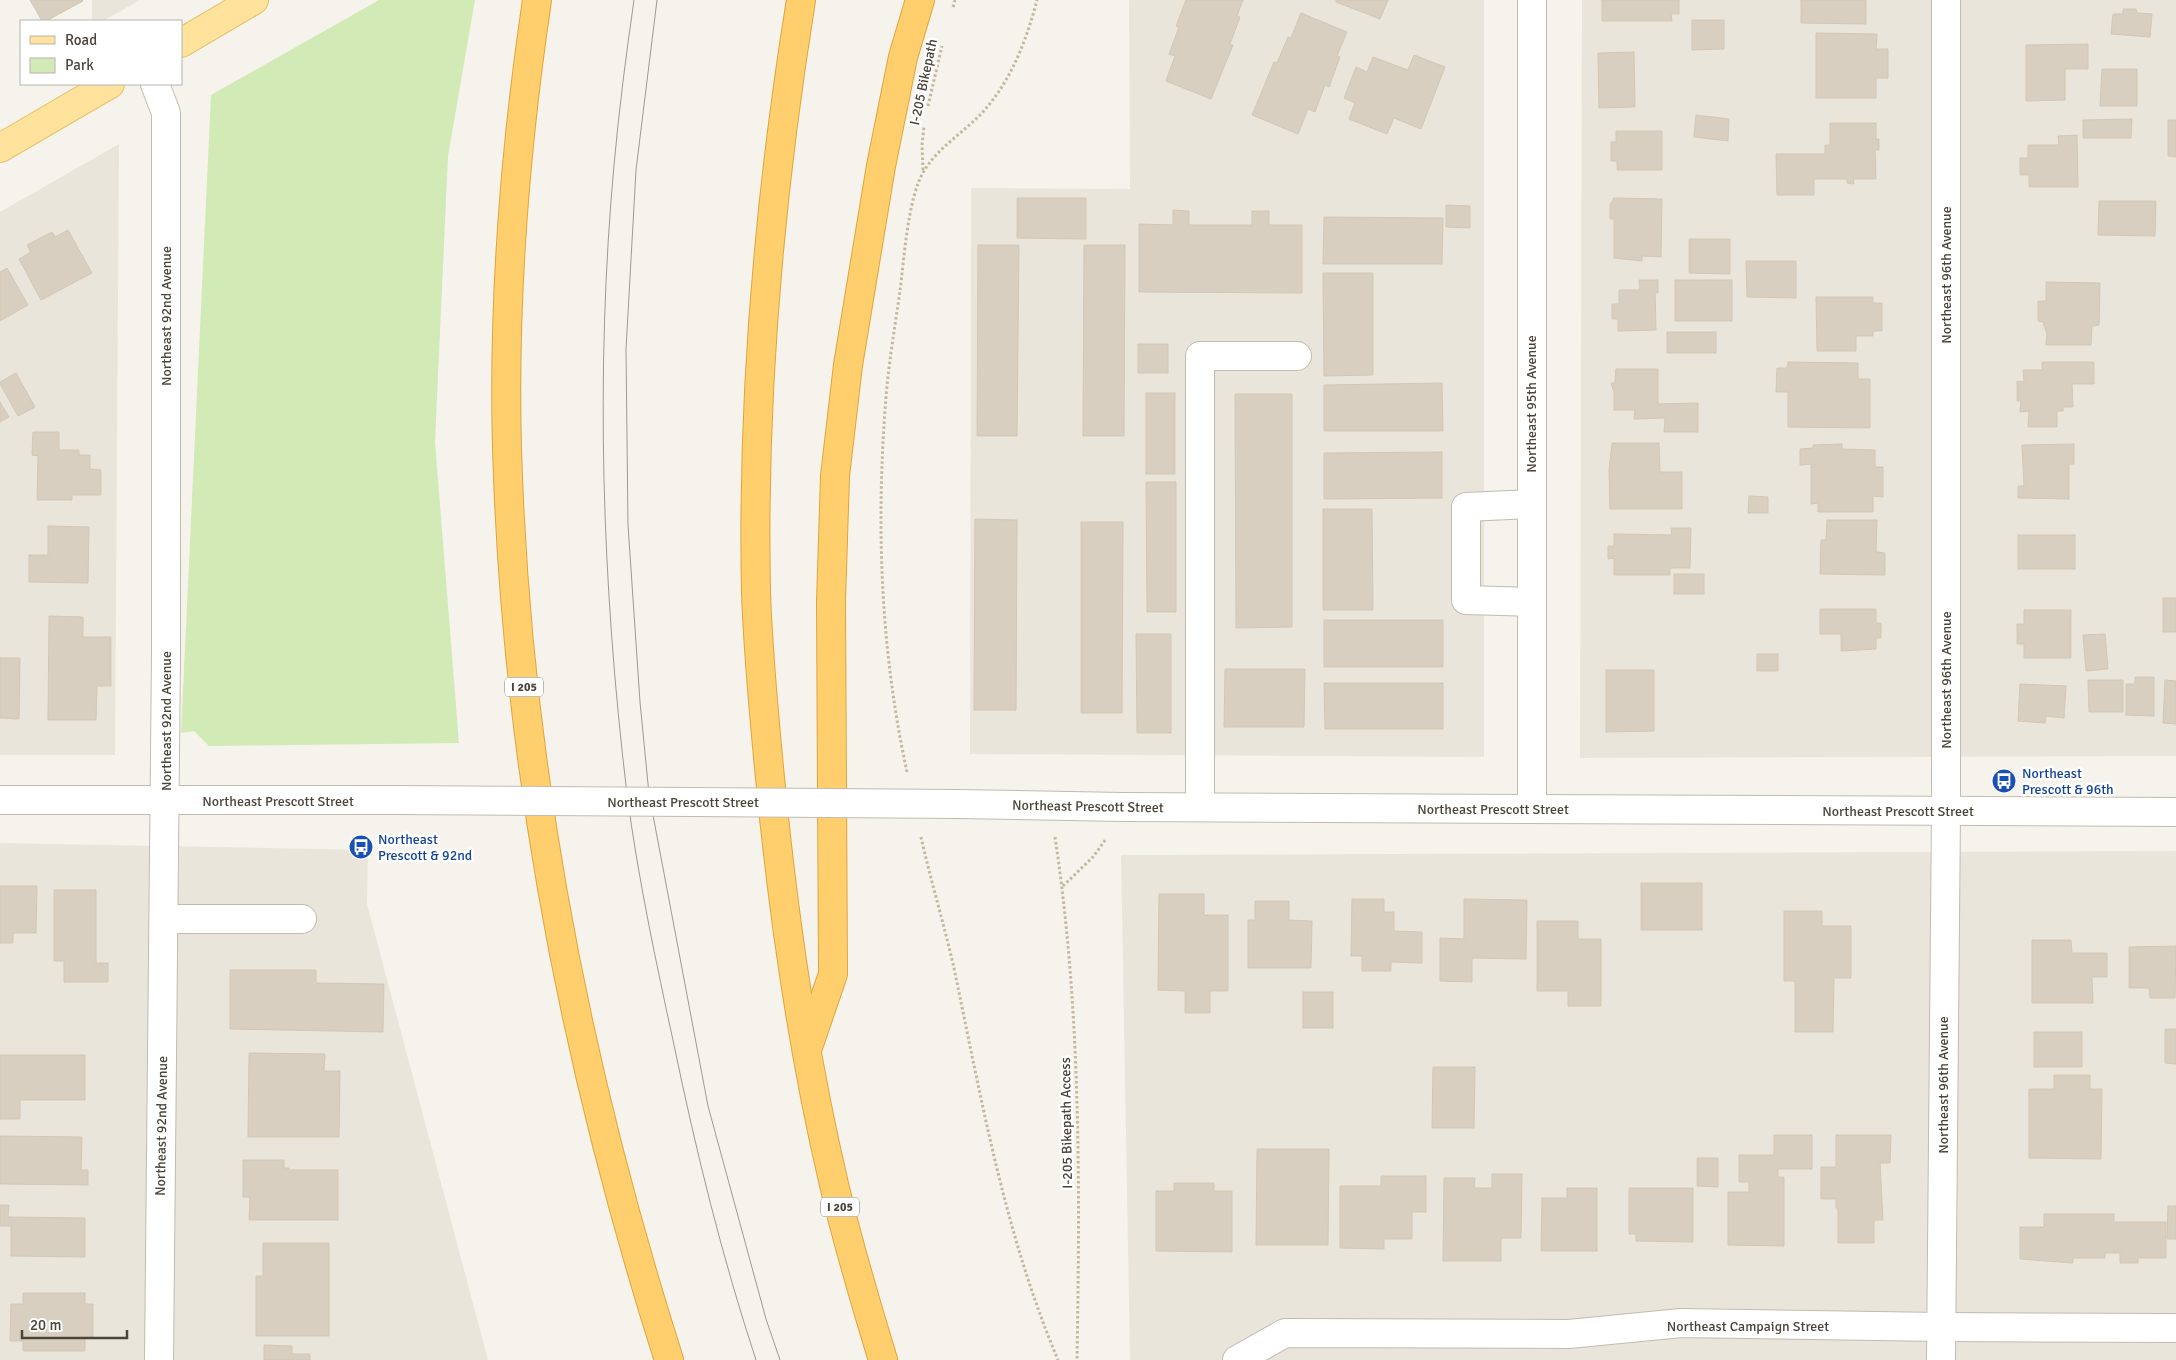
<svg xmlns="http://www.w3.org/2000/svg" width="2176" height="1360" viewBox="0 0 2176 1360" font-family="Signika,sans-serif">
	<rect width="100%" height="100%" fill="#f6f3ec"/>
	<g fill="#eae5da">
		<polygon points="92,0 140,0 103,21 92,21"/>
		<polygon points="1129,0 1484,0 1484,757 970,754 971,188 1130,189"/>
		<polygon points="1582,0 2176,0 2176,756 1580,758"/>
		<polygon points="119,144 115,755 0,755 0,212"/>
		<polygon points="0,843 368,850 367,904 488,1360 0,1360"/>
		<polygon points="2176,851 2176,1360 1130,1360 1121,855"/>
	</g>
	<polygon fill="#d2eab5" points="379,0 475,0 448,156 435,442 459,743 209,746 194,731 181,733 211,95"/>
	<g fill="#d8cfc1" stroke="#d3c7b4">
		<polygon points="30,0 82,0 83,1 46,21 42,21"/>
		<polygon points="1186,0 1243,0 1237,16 1240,17 1230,44 1233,45 1211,99 1166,81 1175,56 1169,54 1179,27 1176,26"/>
		<polygon points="1336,0 1388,0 1380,19 1336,2"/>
		<polygon points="1602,0 1679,0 1679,14 1671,14 1672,21 1602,21"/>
		<polygon points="1801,0 1866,0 1866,24 1801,23"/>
		<polygon points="2123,9 2136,9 2137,13 2152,14 2150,37 2111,34 2113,14 2123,14"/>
		<polygon points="1301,13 1347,32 1337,56 1340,57 1329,87 1325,85 1315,112 1308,109 1298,134 1252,115 1274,62 1277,63 1288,37 1291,38"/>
		<polygon points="1692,20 1724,20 1724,49 1692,50"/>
		<polygon points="1816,33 1877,34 1876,49 1888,49 1888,78 1876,78 1876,98 1816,98"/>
		<polygon points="2088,44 2088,69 2065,69 2065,100 2026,101 2026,45"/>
		<polygon points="1634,52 1635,107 1599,108 1598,53"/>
		<polygon points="1414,55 1445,67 1421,129 1394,118 1387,134 1349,119 1355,103 1344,98 1356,67 1367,72 1373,57 1408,70"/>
		<polygon points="2102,69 2137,69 2137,106 2100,106"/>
		<polygon points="1696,115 1729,119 1728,141 1694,137"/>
		<polygon points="2132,119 2131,138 2083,138 2083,120"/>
		<polygon points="2168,120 2176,120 2176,157 2168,156"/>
		<polygon points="1830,123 1876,123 1876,139 1879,139 1879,150 1875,150 1876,179 1853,179 1854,184 1847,183 1847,179 1814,179 1814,195 1777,195 1776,154 1825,154 1825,145 1830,145"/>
		<polygon points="1616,131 1662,131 1662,170 1617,170 1617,161 1611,161 1611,142 1616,142"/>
		<polygon points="2077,135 2078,187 2029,187 2029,175 2020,175 2020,158 2028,158 2028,145 2059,145 2058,136"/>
		<polygon points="1017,198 1086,198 1086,239 1017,238"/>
		<polygon points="1614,198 1662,199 1661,257 1642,256 1642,261 1614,258 1614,219 1610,219 1610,205"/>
		<polygon points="2099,201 2156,201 2155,236 2098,235"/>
		<polygon points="1446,205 1470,206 1470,228 1446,227"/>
		<polygon points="1173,210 1189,211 1189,225 1252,225 1252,211 1269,211 1269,225 1302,225 1302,293 1139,292 1139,224 1173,225"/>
		<polygon points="1324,217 1443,218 1442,264 1323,264"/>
		<polygon points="68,230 92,273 41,300 19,259 31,252 27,245 52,232 55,237"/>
		<polygon points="1689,239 1730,239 1730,274 1689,273"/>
		<polygon points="978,245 1019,245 1017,436 977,436"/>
		<polygon points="1084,245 1125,245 1124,436 1083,436"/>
		<polygon points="1746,261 1796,261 1796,298 1747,297"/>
		<polygon points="7,268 28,305 0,321 0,272"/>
		<polygon points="1323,273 1373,273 1373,375 1324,376"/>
		<polygon points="1639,280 1658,280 1658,293 1655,293 1656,330 1618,331 1618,319 1612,319 1612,304 1619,304 1619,290 1640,290"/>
		<rect x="1675" y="280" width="57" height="41"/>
		<polygon points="2046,282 2100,283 2099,325 2092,326 2091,345 2046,345 2047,334 2043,322 2038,321 2038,301 2046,301"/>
		<polygon points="1816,297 1873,297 1873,303 1882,303 1882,331 1873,331 1873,336 1856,336 1856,351 1817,351"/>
		<rect x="1667" y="332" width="49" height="21"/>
		<rect x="1138" y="344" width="30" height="29"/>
		<polygon points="1788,362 1858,363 1858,379 1870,379 1870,428 1788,427 1788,392 1776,392 1777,368 1787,368"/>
		<polygon points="2042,362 2094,362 2094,384 2072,384 2073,407 2063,407 2063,411 2057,411 2057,427 2028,427 2029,411 2020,412 2021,401 2017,401 2017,381 2024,382 2023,370 2042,370"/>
		<polygon points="1616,369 1658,369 1658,404 1698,403 1698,432 1664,432 1665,418 1634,419 1635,410 1614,410 1614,392 1611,383 1615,383"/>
		<polygon points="16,373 35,407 18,416 0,384 0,382"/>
		<polygon points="1442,383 1443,431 1324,431 1324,385"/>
		<rect x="1146" y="393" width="29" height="81"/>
		<polygon points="1235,394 1292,394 1292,627 1236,628"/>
		<polygon points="0,402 9,417 0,422"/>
		<polygon points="33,432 59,432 59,450 79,450 79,455 90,455 90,469 101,470 101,495 72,495 72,500 37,500 38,456 32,455"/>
		<polygon points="1612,443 1659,443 1660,472 1682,472 1682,509 1610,509 1609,470"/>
		<polygon points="1842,444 1842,449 1875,450 1875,467 1883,467 1883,497 1873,496 1873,512 1818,512 1818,503 1811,504 1811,464 1800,465 1800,449 1813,448 1813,445"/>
		<polygon points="2074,444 2074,464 2069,464 2069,499 2018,498 2018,486 2024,486 2022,445"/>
		<polygon points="1442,452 1442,498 1324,499 1324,453"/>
		<polygon points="1146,482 1176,482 1176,612 1147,612"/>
		<polygon points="1749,496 1768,497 1768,513 1748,513"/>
		<polygon points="1323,509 1372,509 1373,610 1323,610"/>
		<polygon points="975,519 1017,520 1016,710 974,710"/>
		<polygon points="1827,520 1877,520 1876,552 1885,553 1885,575 1820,574 1821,540 1826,540"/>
		<polygon points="1081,522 1123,522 1122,713 1081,713"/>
		<polygon points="48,526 89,527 88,583 29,582 29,555 48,555"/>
		<polygon points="1671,528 1691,528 1690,568 1670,568 1670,575 1614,575 1614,558 1608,559 1608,546 1614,546 1614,534 1672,535"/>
		<rect x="2018" y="535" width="57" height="34"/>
		<rect x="1674" y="574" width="30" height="20"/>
		<rect x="2163" y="598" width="13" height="34"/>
		<polygon points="1820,609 1876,609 1876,623 1881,623 1881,638 1876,638 1876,649 1841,651 1841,634 1820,634"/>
		<polygon points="2024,610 2071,610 2071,658 2024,658 2024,644 2017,644 2017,624 2024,624"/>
		<polygon points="49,616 83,617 83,637 111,637 111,686 97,686 96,720 48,720"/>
		<rect x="1324" y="620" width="119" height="47"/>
		<polygon points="1136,634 1171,634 1171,733 1137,733"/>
		<polygon points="2105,634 2108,669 2086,671 2083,635"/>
		<rect x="1757" y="654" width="21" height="17"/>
		<polygon points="0,658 20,658 19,719 0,718"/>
		<polygon points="1225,669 1305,669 1304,727 1224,727"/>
		<polygon points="1606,670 1654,670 1654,731 1606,732"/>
		<polygon points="2135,677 2154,677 2154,716 2126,715 2126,684 2135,684"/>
		<polygon points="2088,680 2123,680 2123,712 2089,712"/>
		<polygon points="2165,680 2176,681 2176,724 2163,723"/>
		<polygon points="1324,683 1443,683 1443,729 1325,729"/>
		<polygon points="2020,684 2066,686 2064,718 2046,716 2045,723 2018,721"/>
		<rect x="1641" y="883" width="61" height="47"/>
		<polygon points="0,886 37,886 36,933 13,933 13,943 0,943"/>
		<polygon points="54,890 96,890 96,963 108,963 108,982 64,982 64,961 54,961"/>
		<polygon points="1159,894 1204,894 1204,915 1228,915 1228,991 1210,991 1210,1013 1185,1013 1185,991 1158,990"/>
		<polygon points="1352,899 1384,899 1384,912 1394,912 1394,931 1422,932 1422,963 1391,962 1391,971 1362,971 1362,956 1351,956"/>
		<polygon points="1464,899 1527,900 1526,959 1472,958 1472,982 1440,981 1440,938 1464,939"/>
		<polygon points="1255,901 1289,901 1289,920 1312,921 1311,968 1248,968 1248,920 1255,920"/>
		<polygon points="1784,911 1822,911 1822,926 1851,926 1851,978 1834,978 1833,1032 1795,1032 1795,981 1784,981"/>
		<polygon points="1537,921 1578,921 1578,939 1601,939 1601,1006 1568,1006 1568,991 1537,991"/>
		<polygon points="2032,940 2071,940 2072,953 2107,953 2107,977 2092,977 2093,1003 2032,1003"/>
		<polygon points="2176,946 2175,998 2150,998 2149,988 2129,988 2129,947"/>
		<polygon points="230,970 316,970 316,983 384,984 383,1032 230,1029"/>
		<rect x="1303" y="992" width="30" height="36"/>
		<polygon points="2165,1029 2176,1029 2176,1064 2165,1063"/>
		<rect x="2034" y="1032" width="48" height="35"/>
		<polygon points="249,1053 325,1054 324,1071 340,1071 339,1137 248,1137"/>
		<polygon points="0,1055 85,1055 85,1100 20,1100 20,1119 0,1119"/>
		<polygon points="1433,1067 1475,1067 1474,1128 1432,1128"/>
		<polygon points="2054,1075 2090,1075 2090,1089 2102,1089 2101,1159 2029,1158 2029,1089 2054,1089"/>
		<polygon points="1774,1135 1812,1135 1812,1169 1778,1169 1778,1177 1784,1177 1784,1246 1728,1245 1728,1192 1749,1192 1749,1182 1739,1182 1739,1155 1774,1155"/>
		<polygon points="1836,1135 1891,1135 1890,1163 1880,1163 1883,1220 1874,1220 1874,1243 1838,1243 1838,1208 1836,1208 1836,1199 1821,1199 1821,1167 1836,1167"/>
		<polygon points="0,1136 82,1137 81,1170 88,1170 88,1185 0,1184"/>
		<polygon points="1257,1149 1329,1149 1328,1245 1256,1245"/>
		<polygon points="1697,1158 1718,1158 1718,1187 1697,1186"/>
		<polygon points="243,1160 284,1160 284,1168 289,1168 289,1170 338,1170 338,1220 249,1220 250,1197 243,1197"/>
		<polygon points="1492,1174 1522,1174 1521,1238 1501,1238 1501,1261 1443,1261 1444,1178 1475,1178 1474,1188 1492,1188"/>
		<polygon points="1381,1176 1426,1176 1426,1212 1412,1212 1412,1239 1384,1239 1384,1249 1340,1248 1340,1186 1381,1186"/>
		<polygon points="1174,1183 1214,1183 1214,1191 1232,1191 1232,1252 1156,1251 1156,1191 1174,1191"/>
		<polygon points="1567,1188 1597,1188 1597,1251 1541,1251 1542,1198 1567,1198"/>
		<polygon points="1629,1188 1693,1188 1693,1242 1636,1241 1636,1234 1629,1234"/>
		<polygon points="0,1205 9,1205 8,1217 85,1218 85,1257 11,1256 11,1226 0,1226"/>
		<polygon points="2168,1206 2176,1206 2176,1239 2167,1239"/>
		<polygon points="2044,1214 2114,1214 2114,1222 2166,1222 2166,1258 2138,1258 2138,1263 2120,1263 2120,1253 2105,1253 2105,1258 2073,1258 2073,1263 2020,1259 2020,1227 2044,1227"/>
		<polygon points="263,1243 329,1243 329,1336 256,1336 256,1276 263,1276"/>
		<polygon points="23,1293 85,1293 85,1304 93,1304 93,1337 85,1337 85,1351 23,1351 23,1341 10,1341 11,1304 23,1304"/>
		<polygon points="264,1345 292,1346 292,1354 310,1354 310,1360 264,1360"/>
	</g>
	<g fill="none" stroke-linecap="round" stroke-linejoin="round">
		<defs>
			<g id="minor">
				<polyline points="155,84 166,113 166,653 159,1360"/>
				<polyline points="1531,504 1466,507 1466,600 1532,602"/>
				<polyline points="0,800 396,800"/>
				<polyline points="957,804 1123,807 2176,812"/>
				<polyline points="1200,807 1200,356 1297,356"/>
				<polyline points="1532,809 1532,0"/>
				<polyline points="164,919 302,919"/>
				<polyline points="1237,1360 1285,1333 1569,1334 1681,1323 1941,1327 2176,1328"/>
				<polyline points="1941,1360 1946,811 1946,0"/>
			</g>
			<g id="major">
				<polyline points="181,43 254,0"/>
				<polyline points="0,148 110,84"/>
			</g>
			<g id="highway">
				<path d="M537 0C515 148 503 299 507 449 516 758 575 1066 669 1360"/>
				<path d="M801 0C770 192 752 397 756 592 758 654 764 716 770 778 783 913 802 1048 833 1180 847 1241 865 1301 883 1360"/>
				<polyline points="808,1047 833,974 831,602 835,476 848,365 881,166 903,57 920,0"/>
			</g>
		</defs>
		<use href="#minor" stroke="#c2bbae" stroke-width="30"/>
		<use href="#major" stroke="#e6c16a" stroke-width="30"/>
		<use href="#highway" stroke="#e0a43c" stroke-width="30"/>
		<g stroke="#c4b79f" stroke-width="3" stroke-dasharray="2.5 2.5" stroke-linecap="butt">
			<polyline points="953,7 955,0"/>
			<polyline points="928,106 942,46"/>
			<polyline points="923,170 922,145 924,127"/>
			<path d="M907 772C880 648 876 522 886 397 889 361 895 326 900 291 904 260 908 196 924 171 937 149 961 134 979 116 1010 84 1026 42 1037 0"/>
			<path d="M921 837C931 882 945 927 955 973 982 1103 1006 1237 1058 1360"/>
			<path d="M1055 837C1081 1010 1080 1185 1077 1360"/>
			<polyline points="1063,886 1093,857 1106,839"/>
		</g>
		<use href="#minor" stroke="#fff" stroke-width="28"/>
		<use href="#major" stroke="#ffe39c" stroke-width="28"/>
		<use href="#highway" stroke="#ffcf6e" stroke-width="28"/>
		<g stroke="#9a9a9a" stroke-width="1">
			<path d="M634 0C626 55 619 110 614 165 595 373 602 586 627 794 638 878 656 962 674 1045 696 1151 722 1257 756 1360"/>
			<polyline points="657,0 636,170 626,349 628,525 640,702 649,794 708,1106 766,1319 780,1360"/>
		</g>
		<defs>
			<polyline id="minor-bridge" points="396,800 957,804"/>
		</defs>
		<use href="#minor-bridge" stroke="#c2bbae" stroke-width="30" stroke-linecap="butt"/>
		<use href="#minor-bridge" stroke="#fff" stroke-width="28"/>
	</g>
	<defs>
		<symbol id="bus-disc" viewBox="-11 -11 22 22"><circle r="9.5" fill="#1a4fb4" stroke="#fff"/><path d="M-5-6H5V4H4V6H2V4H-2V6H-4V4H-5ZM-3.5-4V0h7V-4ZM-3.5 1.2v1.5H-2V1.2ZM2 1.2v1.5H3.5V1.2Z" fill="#fff"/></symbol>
	</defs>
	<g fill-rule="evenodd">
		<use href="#bus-disc" x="1990" y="767" width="28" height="28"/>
		<use href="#bus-disc" x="347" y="833" width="28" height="28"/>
	</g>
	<g text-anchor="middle" stroke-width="5" stroke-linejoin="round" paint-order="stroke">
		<g fill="#fff" stroke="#817c74" stroke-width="1">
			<rect x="505" y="677.5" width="38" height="19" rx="4"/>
			<rect x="821" y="1197.5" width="38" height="19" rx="4"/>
		</g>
		<g font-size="12" font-weight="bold" fill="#4b4439">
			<text x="524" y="691">I 205</text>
			<text x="840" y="1211">I 205</text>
		</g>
		<g font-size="14" fill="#4b4439" stroke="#fff">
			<text transform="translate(923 82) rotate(-78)" y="5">I-205 Bikepath</text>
			<text transform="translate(1946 275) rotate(-90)" y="5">Northeast 96th Avenue</text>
			<text transform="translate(166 316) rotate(-90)" y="5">Northeast 92nd Avenue</text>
			<text transform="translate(1531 404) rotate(-90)" y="5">Northeast 95th Avenue</text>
			<text transform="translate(1946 680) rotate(-90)" y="5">Northeast 96th Avenue</text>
			<text transform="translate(166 721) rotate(-90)" y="5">Northeast 92nd Avenue</text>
			<text x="278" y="806">Northeast Prescott Street</text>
			<text x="683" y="807">Northeast Prescott Street</text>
			<text transform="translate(1088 806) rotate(1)" y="5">Northeast Prescott Street</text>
			<text x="1493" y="814">Northeast Prescott Street</text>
			<text x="1898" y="816">Northeast Prescott Street</text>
			<text transform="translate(1943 1085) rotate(-90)" y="5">Northeast 96th Avenue</text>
			<text transform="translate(1066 1123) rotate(-91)" y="5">I-205 Bikepath Access</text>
			<text transform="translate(161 1126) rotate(-89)" y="5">Northeast 92nd Avenue</text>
			<text x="1748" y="1331">Northeast Campaign Street</text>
		</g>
		<g font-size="14" fill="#164399" stroke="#fff" text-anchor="start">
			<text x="2022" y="778">Northeast<tspan x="2022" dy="16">Prescott &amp; 96th</tspan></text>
			<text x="378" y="844">Northeast<tspan x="378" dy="16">Prescott &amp; 92nd</tspan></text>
		</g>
	</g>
	<rect x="20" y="20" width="162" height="65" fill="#ffffff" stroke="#b7b4b0"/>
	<rect x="30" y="36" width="25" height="8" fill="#ffe39c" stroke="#b7b4b0"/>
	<text x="65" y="45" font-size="15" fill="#4b4439">Road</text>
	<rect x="30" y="58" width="25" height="15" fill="#d2eab5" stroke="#b7b4b0"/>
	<text x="65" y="70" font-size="15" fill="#4b4439">Park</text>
	<path d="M22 1330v8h105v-8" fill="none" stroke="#4b4439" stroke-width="2.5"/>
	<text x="30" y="1330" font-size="15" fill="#4b4439" stroke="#ffffff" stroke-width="4" paint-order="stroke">20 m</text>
</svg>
